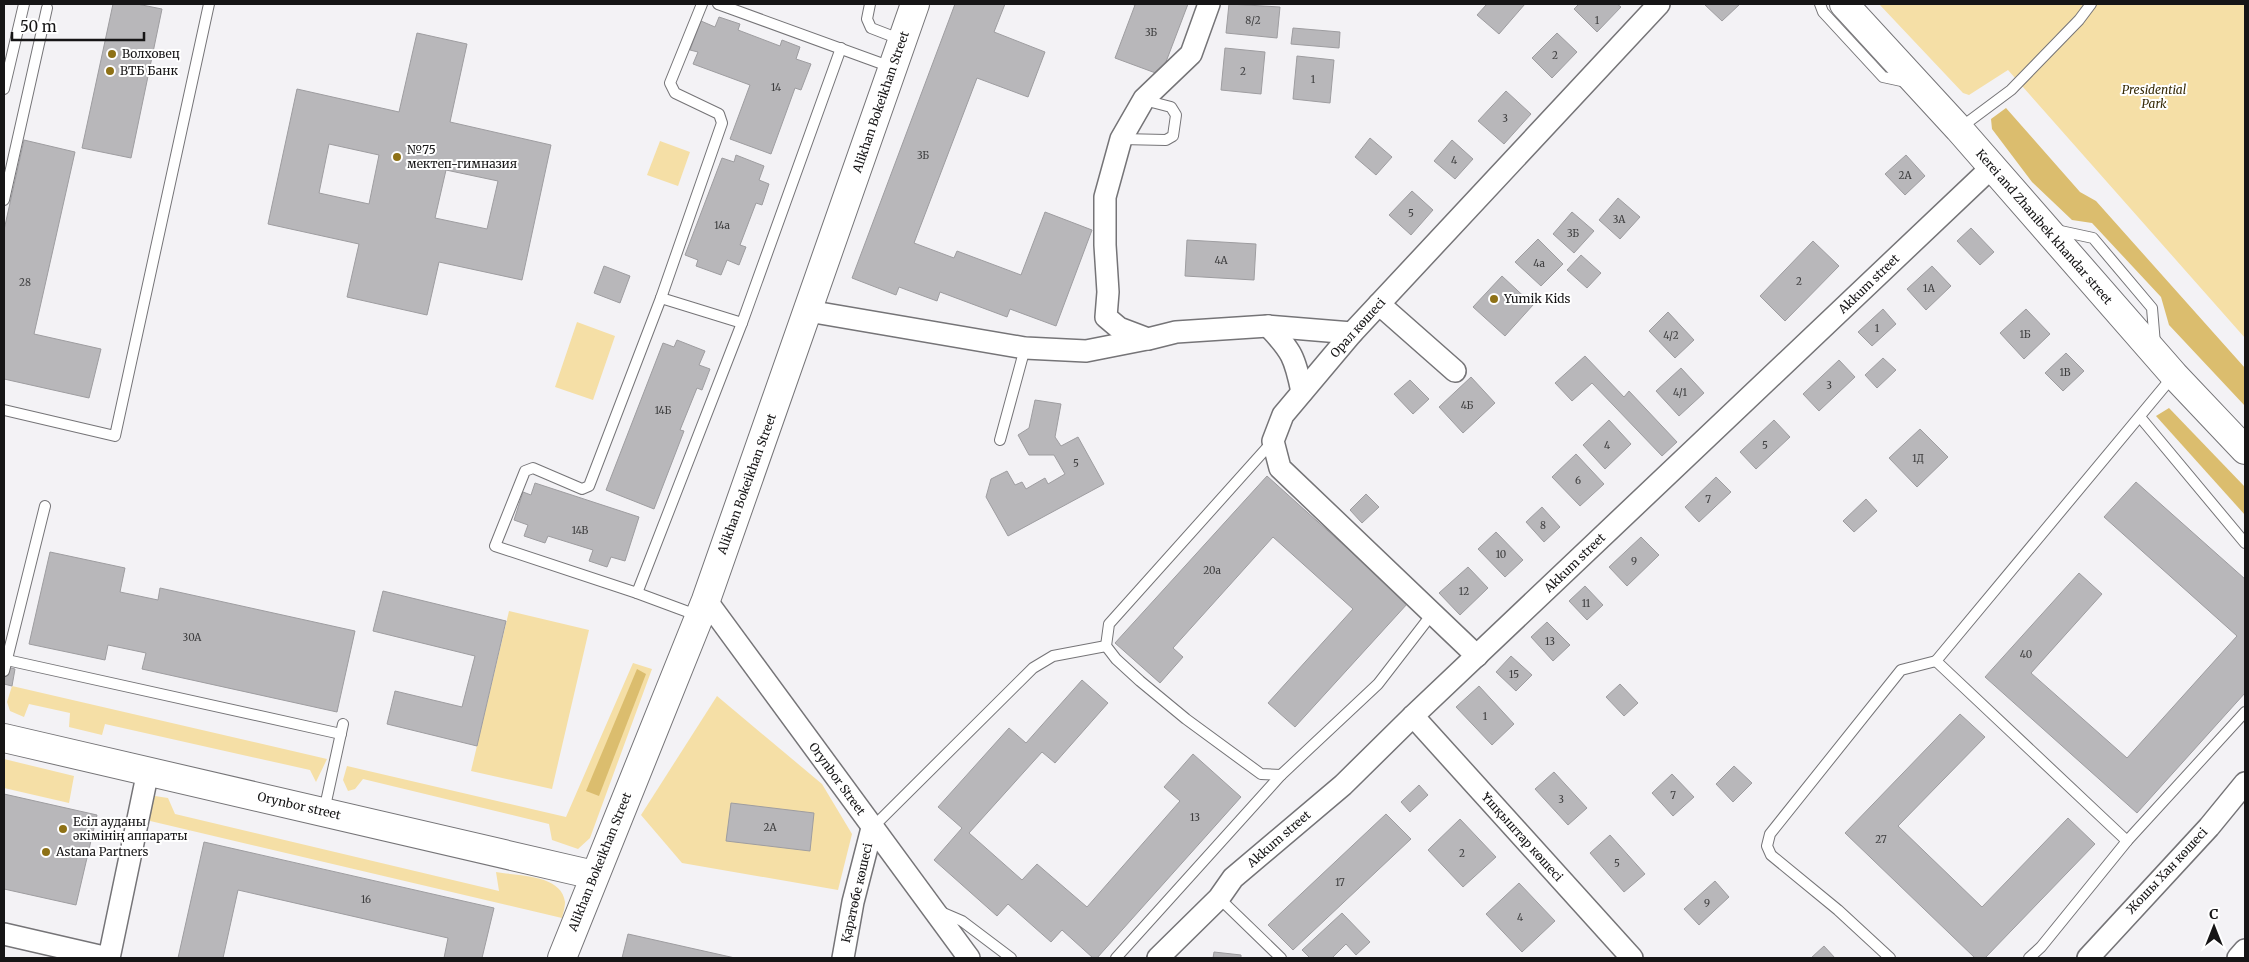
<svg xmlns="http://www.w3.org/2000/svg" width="2249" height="962" viewBox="0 0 2249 962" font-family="Merriweather,serif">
	<rect width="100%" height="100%" fill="#f3f2f5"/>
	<g fill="#f5dfa6">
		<polygon points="1879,4 2245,4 2245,338 2008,70 1969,95 1963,93"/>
		<polygon points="660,141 690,152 678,186 647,175"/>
		<polygon points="577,322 615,336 593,400 555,387"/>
		<polygon points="509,611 589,630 552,789 471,771"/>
		<polygon points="633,663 652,669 590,838 578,849 552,840 549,824 363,779 355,789 348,791 343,780 347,766 566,817"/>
		<polygon points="12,686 327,759 316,782 310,770 105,724 102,735 69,727 70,713 29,704 24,717 10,711 7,702"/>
		<polygon points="717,696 822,784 852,834 838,890 682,863 641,815"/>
		<polygon points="4,759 74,776 69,803 4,788"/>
		<path d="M155 796 168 798 175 814 499 891 496 872C517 876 562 874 565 902 565 907 563 914 562 918L146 820Z"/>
	</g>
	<g fill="#dbbd6e">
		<polygon points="2006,108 2080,192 2096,201 2245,368 2245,406 2169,325 2161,297 2092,223 2072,220 2032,182 1992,129 1991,119"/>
		<polygon points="2169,408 2245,487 2245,515 2156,416"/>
		<polygon points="637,669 646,674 599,796 586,791"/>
	</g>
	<g fill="#b8b7ba" stroke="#9e9da0" fill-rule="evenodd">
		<polygon points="113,4 137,4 162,9 131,158 82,148"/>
		<polygon points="955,4 1005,4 994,32 1045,52 1028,97 977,78 914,243 954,258 957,251 1021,275 1045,212 1092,230 1056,326 1010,309 1007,317 940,292 937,301 899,287 896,295 852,278"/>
		<polygon points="1131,4 1188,4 1161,75 1115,58 1135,5"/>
		<polygon points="1229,4 1280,7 1277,38 1226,33"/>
		<polygon points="1487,4 1525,4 1499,34 1477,15"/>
		<polygon points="1579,4 1617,4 1621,7 1597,32 1574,9"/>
		<polygon points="1704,4 1740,4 1722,21"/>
		<polygon points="719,17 740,24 738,30 780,46 782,40 800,47 796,59 811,64 801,90 795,88 771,154 730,139 750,85 693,64 698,52 690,50 701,21 715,27"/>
		<polygon points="1293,28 1340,32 1339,48 1291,44"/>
		<path d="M417 33 467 44 450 122 551 145 522 280 439 262 427 315 347 297 359 244 268 224 297 89 399 112ZM329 144 379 155 369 204 319 193ZM446 170 498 181 487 229 435 218Z"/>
		<polygon points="1557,33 1577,52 1552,78 1532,58"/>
		<polygon points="1225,48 1265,52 1261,94 1221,90"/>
		<polygon points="1297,56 1334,60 1330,103 1293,99"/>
		<polygon points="1506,91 1531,114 1504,144 1478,121"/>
		<polygon points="1370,138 1392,157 1376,175 1355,157"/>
		<polygon points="24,140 75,152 34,334 101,349 89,398 4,379 4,230"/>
		<polygon points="1452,140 1473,159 1455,179 1434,161"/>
		<polygon points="736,155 764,166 759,180 769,184 762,205 756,203 740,245 746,247 739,265 727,260 721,275 696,266 698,260 685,255 722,158 734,162"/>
		<polygon points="1906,155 1925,176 1905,195 1885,174"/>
		<polygon points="1412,191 1433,210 1411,235 1389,215"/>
		<polygon points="1618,198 1640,217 1620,239 1599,220"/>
		<polygon points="1572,212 1594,231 1574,253 1553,234"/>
		<polygon points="1971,228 1994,252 1980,265 1957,241"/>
		<polygon points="1538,239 1563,264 1541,286 1515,262"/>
		<polygon points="1187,240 1256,244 1254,280 1185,276"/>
		<polygon points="1813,241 1839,266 1785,321 1760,296"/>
		<polygon points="1581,255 1601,273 1587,288 1567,270"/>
		<polygon points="604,266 630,276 620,303 594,293"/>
		<polygon points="1932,266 1951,286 1926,310 1907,289"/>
		<polygon points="1502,276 1533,305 1505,336 1473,307"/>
		<polygon points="1883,309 1896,324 1872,346 1858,332"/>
		<polygon points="2026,309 2050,334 2024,359 2000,333"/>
		<polygon points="1668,312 1694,340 1675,358 1649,331"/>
		<polygon points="677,340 705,351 699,365 710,369 702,390 697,388 680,430 684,431 654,509 606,490 663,343 674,347"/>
		<polygon points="2066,353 2084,371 2063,391 2045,373"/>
		<polygon points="1585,356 1624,397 1629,391 1677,442 1662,456 1592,383 1572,401 1555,383"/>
		<polygon points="1883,358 1896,370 1877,388 1865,375"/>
		<polygon points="1839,360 1855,377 1819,411 1803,394"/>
		<polygon points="1681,368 1704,393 1679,416 1656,391"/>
		<polygon points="1471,377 1495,403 1463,433 1439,407"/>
		<polygon points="1410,380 1429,399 1413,414 1394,394"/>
		<polygon points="1035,400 1061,404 1055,437 1061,446 1078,437 1104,484 1008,536 986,497 991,479 1007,471 1015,485 1022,482 1026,489 1045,478 1048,484 1065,474 1054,455 1029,455 1018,435 1029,428"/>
		<polygon points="1609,420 1631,444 1605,469 1583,445"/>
		<polygon points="1774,420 1790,437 1756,469 1740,452"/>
		<polygon points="1920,429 1948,457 1917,487 1889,458"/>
		<polygon points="1576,454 1604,484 1580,506 1552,477"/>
		<polygon points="1267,476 1408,603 1295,727 1268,703 1353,609 1273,537 1173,648 1183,657 1160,683 1115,643"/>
		<polygon points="1716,477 1731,492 1699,522 1685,507"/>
		<polygon points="2136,482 2245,579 2245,693 2137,813 1985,677 2079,573 2102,594 2031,673 2127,758 2237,636 2104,517"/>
		<polygon points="535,483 639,517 625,561 611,557 607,567 589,561 593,550 548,536 545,543 524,536 528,525 514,520 523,492 531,495"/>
		<polygon points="1366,494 1379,507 1362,523 1350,510"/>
		<polygon points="1866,499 1877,511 1854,532 1843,521"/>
		<polygon points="1542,507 1560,527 1544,542 1526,522"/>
		<polygon points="1496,532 1523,560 1505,577 1478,549"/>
		<polygon points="1641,537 1659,555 1627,586 1609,567"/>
		<polygon points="50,552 125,568 120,592 158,600 160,588 355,631 337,712 142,669 146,653 108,645 105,660 29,644"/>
		<polygon points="1468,567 1488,588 1460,615 1439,593"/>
		<polygon points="1585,586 1603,605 1587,620 1569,601"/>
		<polygon points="383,591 506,621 477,746 387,724 395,691 462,707 475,656 373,631"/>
		<polygon points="1547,622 1570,645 1553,661 1531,637"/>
		<polygon points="1511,656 1532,675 1516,691 1496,672"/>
		<polygon points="4,666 15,669 12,686 4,684"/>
		<polygon points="1082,680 1108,703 1055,763 1042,752 969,833 1022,880 1037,864 1087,907 1180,801 1164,787 1193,754 1241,797 1097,958 1093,958 1062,930 1051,942 1008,904 997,916 934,860 962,828 938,807 1009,728 1026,743"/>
		<polygon points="1620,684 1638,703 1624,716 1606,697"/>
		<polygon points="1479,686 1514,724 1492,745 1456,707"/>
		<polygon points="1960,714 1985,737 1898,826 1982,907 2068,818 2095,844 1985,958 1975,958 1845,833"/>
		<polygon points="1734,766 1752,783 1733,802 1716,784"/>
		<polygon points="1554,772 1587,808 1568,825 1535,789"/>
		<polygon points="1672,774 1694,797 1673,816 1652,793"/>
		<polygon points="1419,785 1428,795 1410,812 1401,802"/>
		<polygon points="4,794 97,815 76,905 4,889"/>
		<polygon points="731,803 814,813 810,851 726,841"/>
		<polygon points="1386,814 1411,839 1293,950 1268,925"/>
		<polygon points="1460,819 1496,857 1463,887 1428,850"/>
		<polygon points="1610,835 1645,874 1624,892 1590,853"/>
		<polygon points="204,842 494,908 482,958 444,958 448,938 238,890 223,958 178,958"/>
		<polygon points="1715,881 1729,897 1699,925 1684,909"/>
		<polygon points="1519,883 1555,921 1522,952 1486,914"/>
		<polygon points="1342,913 1370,942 1356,955 1346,944 1332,958 1310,958 1302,950"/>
		<polygon points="628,934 735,958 622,958"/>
		<polygon points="1824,946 1835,958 1811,958"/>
		<polygon points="1214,952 1241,955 1241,958 1213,958"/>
	</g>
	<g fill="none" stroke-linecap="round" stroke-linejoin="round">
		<defs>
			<g id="lane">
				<polyline points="702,4 670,83 675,93 719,114 722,123 661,298 589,486 582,489 533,468 525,471 495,546 637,593 742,323 841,48"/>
				<polyline points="718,4 891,67"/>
				<polyline points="870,4 867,19 871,28 902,40"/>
				<polyline points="1820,4 1823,12 1883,77 1906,82"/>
				<polyline points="4,89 24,4"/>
				<polyline points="1960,128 2011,90 2079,20 2091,4"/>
				<polyline points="1121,139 1166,140 1173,136 1176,115 1171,107 1144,100"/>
				<polyline points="4,200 47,8"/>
				<polyline points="2056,230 2093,238 2152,308 2155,344"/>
				<polyline points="661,298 742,323"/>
				<polyline points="4,410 115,436 209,4"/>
				<polyline points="2140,417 2245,543"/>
				<polyline points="1000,440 1025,348"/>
				<polyline points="1273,441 1109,624 1106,646 1116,659 1140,681 1186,719 1261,774 1281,775 1378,684 1432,614"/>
				<polyline points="637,593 699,616"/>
				<polyline points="7,660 341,734"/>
				<polyline points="4,671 45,506"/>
				<polyline points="324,811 343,724"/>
				<polyline points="872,828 1033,668 1053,656 1106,646"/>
				<polyline points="2127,841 2245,712"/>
				<polyline points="1219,898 1281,958"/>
				<polyline points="941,912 962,921 1011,958"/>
				<polyline points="1116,958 1281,775"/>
				<polyline points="1890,958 1838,910 1771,855 1767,846 1770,834 1901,670 1936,661"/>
				<polyline points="2029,958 2041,947 2127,841 1936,661 2174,375"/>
			</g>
			<g id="street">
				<polyline points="1209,4 1191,54 1144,99 1121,139 1105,197 1105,245 1108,292 1106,317 1119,328 1148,339 1176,332 1268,326 1352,333"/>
				<polyline points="1379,304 1455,371"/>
				<polyline points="808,311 1025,348 1086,351 1147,339"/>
				<path d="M1268 326C1292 351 1295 358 1302 392"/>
				<polyline points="706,600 969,958"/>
				<polyline points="1477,656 1280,468 1273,441 1283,415 1352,333 1659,4"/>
				<polyline points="1413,716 1632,958"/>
				<polyline points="4,934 108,958"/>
				<polyline points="109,958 148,771"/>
				<polyline points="843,958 853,902 872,828"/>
				<polyline points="1158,958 1219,898 1233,878 1343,785 1413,716 1992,167"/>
				<polyline points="2088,958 2209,827 2245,783"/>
				<polyline points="2238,958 2245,950"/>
			</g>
			<g id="secondary">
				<polyline points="1844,4 1959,129 2174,375 2245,450"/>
				<polyline points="4,738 594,875"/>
				<polyline points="562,958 706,600 915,4"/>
			</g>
		</defs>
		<use href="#lane" stroke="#757477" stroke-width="12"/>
		<use href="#street" stroke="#757477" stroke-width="24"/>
		<use href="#secondary" stroke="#757477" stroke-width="30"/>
		<use href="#lane" stroke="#fff" stroke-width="10"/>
		<use href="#street" stroke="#fff" stroke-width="21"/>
		<use href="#secondary" stroke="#fff" stroke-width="28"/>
	</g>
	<g fill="#8e7116" stroke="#fff" stroke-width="2">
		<circle cx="112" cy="54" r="5"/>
		<circle cx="110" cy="71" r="5"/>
		<circle cx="397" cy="157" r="5"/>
		<circle cx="1494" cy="299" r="5"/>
		<circle cx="63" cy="829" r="5"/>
		<circle cx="46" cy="852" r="5"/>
	</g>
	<g text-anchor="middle" stroke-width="4" stroke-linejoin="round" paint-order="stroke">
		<g font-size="10" fill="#3e3e3f">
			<text x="1253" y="24">8/2</text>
			<text x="1597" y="24">1</text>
			<text x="1151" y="36">3Б</text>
			<text x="1555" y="59">2</text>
			<text x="1243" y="75">2</text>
			<text x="1313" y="83">1</text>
			<text x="776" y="91">14</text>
			<text x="1505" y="122">3</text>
			<text x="923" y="159">3Б</text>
			<text x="1454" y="164">4</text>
			<text x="1905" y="179">2А</text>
			<text x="1411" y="217">5</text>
			<text x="1619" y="223">3А</text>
			<text x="722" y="229">14а</text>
			<text x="1573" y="237">3Б</text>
			<text x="1221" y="264">4А</text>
			<text x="1539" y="267">4а</text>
			<text x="1799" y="285">2</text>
			<text x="25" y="286">28</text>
			<text x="1929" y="292">1А</text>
			<text x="1877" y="332">1</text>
			<text x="2025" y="338">1Б</text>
			<text x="1671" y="339">4/2</text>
			<text x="2065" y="376">1В</text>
			<text x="1829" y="389">3</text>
			<text x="1680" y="396">4/1</text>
			<text x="1467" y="409">4Б</text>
			<text x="663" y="414">14Б</text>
			<text x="1607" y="449">4</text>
			<text x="1765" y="449">5</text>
			<text x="1918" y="462">1Д</text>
			<text x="1076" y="467">5</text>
			<text x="1578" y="484">6</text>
			<text x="1708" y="503">7</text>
			<text x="1543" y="529">8</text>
			<text x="580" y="534">14В</text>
			<text x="1501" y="558">10</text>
			<text x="1634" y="565">9</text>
			<text x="1212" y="574">20а</text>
			<text x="1464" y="595">12</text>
			<text x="1586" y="607">11</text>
			<text x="192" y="641">30А</text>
			<text x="1550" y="645">13</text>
			<text x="2026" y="658">40</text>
			<text x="1514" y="678">15</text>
			<text x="1485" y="720">1</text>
			<text x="1673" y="799">7</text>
			<text x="1561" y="803">3</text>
			<text x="1195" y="821">13</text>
			<text x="770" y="831">2А</text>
			<text x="1881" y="843">27</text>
			<text x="1462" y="857">2</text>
			<text x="1617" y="867">5</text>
			<text x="1340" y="886">17</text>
			<text x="366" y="903">16</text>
			<text x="1707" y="907">9</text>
			<text x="1520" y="921">4</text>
		</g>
		<g font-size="12" fill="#161516" stroke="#fff" text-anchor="start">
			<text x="122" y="58">Волховец</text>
			<text x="120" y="75">ВТБ Банк</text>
			<text x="407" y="154">№75<tspan x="407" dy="14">мектеп-гимназия</tspan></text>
			<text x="1504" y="303">Yumik Kids</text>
			<text x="73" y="826">Есіл ауданы<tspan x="73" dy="14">әкімінің аппараты</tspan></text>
			<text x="56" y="856">Astana Partners</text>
		</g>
		<g font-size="12" font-style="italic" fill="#362a06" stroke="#fff">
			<text x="2154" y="94">Presidential<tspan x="2154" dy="14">Park</tspan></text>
		</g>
		<g font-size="12" fill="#161516" stroke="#fff">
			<text transform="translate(881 102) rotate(-71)" y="4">Alikhan Bokeikhan Street</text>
			<text transform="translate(2044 227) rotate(49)" y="4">Kerei and Zhanibek khandar street</text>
			<text transform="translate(1869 284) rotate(-44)" y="4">Akkum street</text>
			<text transform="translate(1358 328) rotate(-48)" y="4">Орал көшесі</text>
			<text transform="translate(747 484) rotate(-70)" y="4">Alikhan Bokeikhan Street</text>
			<text transform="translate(1575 563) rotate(-44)" y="4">Akkum street</text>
			<text transform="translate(837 779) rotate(54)" y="4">Orynbor Street</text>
			<text transform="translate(299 806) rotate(13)" y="4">Orynbor street</text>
			<text transform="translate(1522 837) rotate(48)" y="4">Ұшқыштар көшесі</text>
			<text transform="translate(1279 839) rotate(-41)" y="4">Akkum street</text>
			<text transform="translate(600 862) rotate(-68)" y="4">Alikhan Bokeikhan Street</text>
			<text transform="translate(2167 871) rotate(-47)" y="4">Жошы Хан көшесі</text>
			<text transform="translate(857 893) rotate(-77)" y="4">Қаратөбе көшесі</text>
		</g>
	</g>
	<rect width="2249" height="962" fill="none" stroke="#161516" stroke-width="10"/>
	<g transform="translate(2214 927)" stroke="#ffffff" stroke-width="4" paint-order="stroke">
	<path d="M0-4L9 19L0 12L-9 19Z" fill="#161516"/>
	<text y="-8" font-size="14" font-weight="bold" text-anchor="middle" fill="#161516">С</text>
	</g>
	<path d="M12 32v8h132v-8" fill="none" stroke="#161516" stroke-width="2.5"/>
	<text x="20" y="32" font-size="15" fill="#161516" stroke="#ffffff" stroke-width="4" paint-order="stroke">50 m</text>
</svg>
